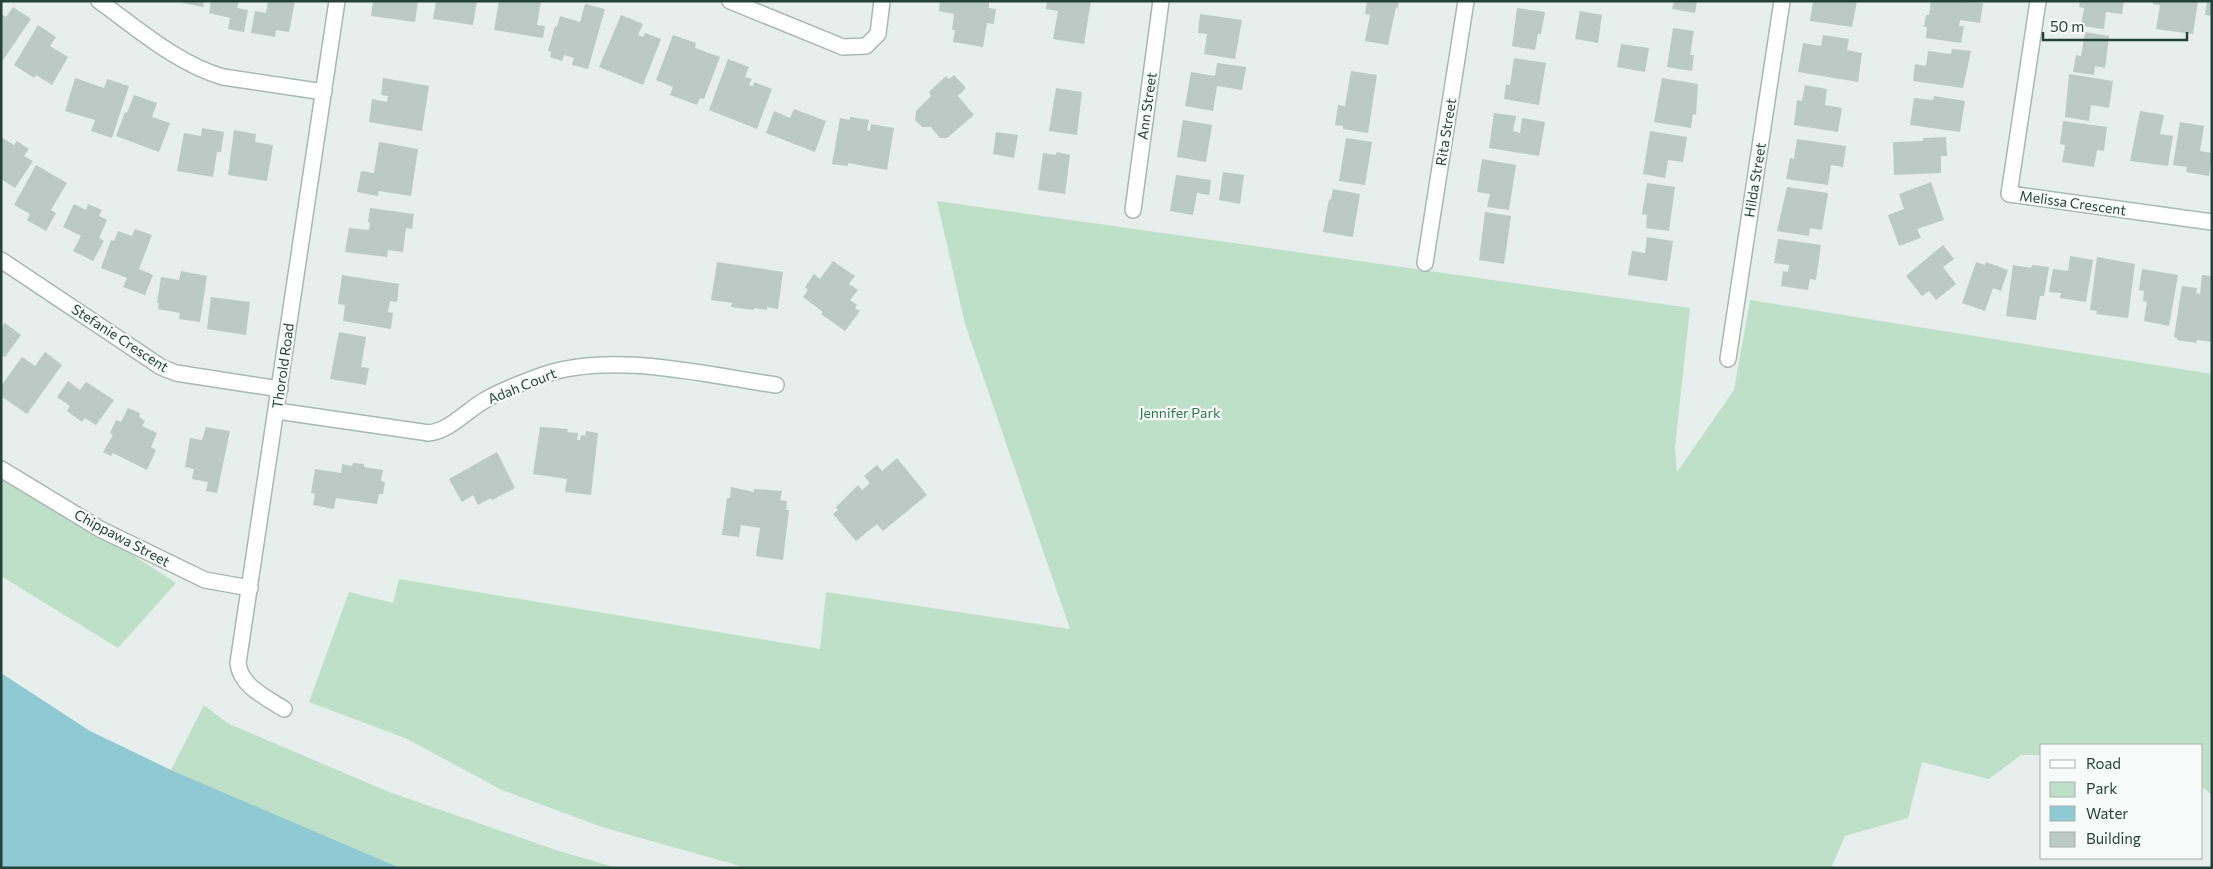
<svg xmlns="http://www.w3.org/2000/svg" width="2213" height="869" viewBox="0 0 2213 869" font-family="Commissioner,sans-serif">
	<rect width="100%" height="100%" fill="#e6efeb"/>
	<g fill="#bfe0c8">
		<polygon points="937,201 1690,308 1675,447 1677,472 1734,390 1750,300 2212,374 2212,795 2202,787 2202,745 2042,745 2042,755 2021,755 1989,779 1922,762 1908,818 1845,836 1831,868 747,868 602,827 502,790 405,738 309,702 349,592 393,603 399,579 820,649 826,592 1070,629 965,324"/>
		<polygon points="1,469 176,583 118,648 1,576"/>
		<polygon points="204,705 227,723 389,792 556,850 617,868 400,868 383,862 171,770"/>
	</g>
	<polygon fill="#8ec9d4" points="1,673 90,731 171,770 400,868 1,868"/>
	<g fill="#bbcac4">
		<polygon points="183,1 204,1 203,7 183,3"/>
		<polygon points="211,1 239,1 237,8 248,10 244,32 228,29 230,18 209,13"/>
		<polygon points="268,1 295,1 289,32 276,30 275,37 251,33 255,11 266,13"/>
		<polygon points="373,1 418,1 415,22 371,16"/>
		<polygon points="436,1 477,1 473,25 433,19"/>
		<polygon points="499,1 541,1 537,25 545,26 543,38 494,30"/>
		<polygon points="940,1 989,1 989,8 996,9 994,24 987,23 983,47 953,42 955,30 952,30 954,14 939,11"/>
		<polygon points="1047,1 1091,1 1084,44 1053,39 1058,11 1046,9"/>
		<polygon points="1367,1 1399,1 1398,8 1396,7 1388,45 1365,41 1370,15 1365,14"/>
		<polygon points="1674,1 1697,1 1695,13 1672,9"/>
		<polygon points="1813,1 1857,1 1852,27 1810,21"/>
		<polygon points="1931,1 1983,3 1980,23 1960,20 1959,26 1964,26 1961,43 1926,38 1927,27 1924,27 1926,15 1929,15"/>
		<polygon points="2080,1 2124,1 2122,14 2106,12 2104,29 2081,26 2084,8 2079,7"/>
		<polygon points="2153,1 2198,1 2193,34 2156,29 2160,5 2153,4"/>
		<polygon points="2207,1 2212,1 2212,16 2205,15"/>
		<polygon points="585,4 605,9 588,69 572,65 574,58 564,55 562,61 550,57 551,52 548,51 555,26 557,27 560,16 580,22"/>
		<polygon points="13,7 31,19 1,63 1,14 6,17"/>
		<polygon points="1517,8 1545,12 1541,34 1538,34 1535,50 1512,46"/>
		<polygon points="1580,11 1602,15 1598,43 1575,39"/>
		<polygon points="1200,14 1242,20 1235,59 1204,54 1207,34 1198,33"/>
		<polygon points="621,15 643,24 638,35 643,37 645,33 661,39 643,85 599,67"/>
		<polygon points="38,25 56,37 50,46 68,57 52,85 36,75 34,78 14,65"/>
		<polygon points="1673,28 1694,31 1690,55 1694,55 1692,71 1667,67"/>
		<polygon points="2085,32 2109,36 2105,68 2095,66 2094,75 2073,72 2076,55 2081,56"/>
		<polygon points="673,35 696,43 695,48 720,57 704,99 700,98 697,105 670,95 673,87 656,80"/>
		<polygon points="1823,35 1849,39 1847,50 1862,53 1858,82 1798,72 1803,43 1821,46"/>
		<polygon points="1621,44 1649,48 1645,72 1617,67"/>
		<polygon points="1952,49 1971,51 1963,88 1913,81 1915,64 1926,66 1928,51 1951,54"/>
		<polygon points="1514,58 1546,63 1539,105 1504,99 1506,84 1510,85"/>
		<polygon points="728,59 749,67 745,77 752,79 749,85 753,86 754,82 772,89 757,129 709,110"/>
		<polygon points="1217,63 1246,67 1242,90 1217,86 1213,111 1185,106 1191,72 1215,76"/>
		<polygon points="1351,71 1377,75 1368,133 1343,129 1343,126 1335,125 1338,105 1345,106"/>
		<polygon points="2069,74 2113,81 2109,108 2091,105 2089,121 2065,117"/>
		<polygon points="954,75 966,88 958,96 974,115 947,138 940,138 931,127 922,127 915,120 916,111 931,96 929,92 946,76 949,79"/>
		<polygon points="75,78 104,88 107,79 129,86 112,138 91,131 95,120 65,111"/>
		<polygon points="383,78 429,86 422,131 369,122 372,99 387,102 388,96 381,95"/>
		<polygon points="1662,78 1698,84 1696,115 1693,114 1691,128 1654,122"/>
		<polygon points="1805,85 1827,89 1825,105 1842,108 1838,132 1794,125 1797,100 1802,101"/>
		<polygon points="1056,88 1082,92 1077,135 1049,131"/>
		<polygon points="134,95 157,103 152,117 170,123 159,152 116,136 125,112 127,113"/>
		<polygon points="1934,96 1965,101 1960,132 1910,125 1914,98 1933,100"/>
		<polygon points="794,109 826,121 815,152 766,133 774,111 790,118"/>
		<polygon points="2140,111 2164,115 2160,134 2173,136 2168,166 2130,161"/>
		<polygon points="1494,113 1516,116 1513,131 1520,133 1522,118 1545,122 1539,156 1489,148"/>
		<polygon points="850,117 869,120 867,130 870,131 871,124 894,128 887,170 848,163 848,166 832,164 840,118 850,120"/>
		<polygon points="1183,120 1212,125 1206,162 1177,157"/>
		<polygon points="2063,121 2107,127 2104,151 2097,150 2094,167 2062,162 2065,145 2060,144"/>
		<polygon points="2180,122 2204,126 2200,151 2212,153 2209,176 2186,172 2187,167 2173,165"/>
		<polygon points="202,128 224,132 221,152 217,152 213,177 177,171 184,133 201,136"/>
		<polygon points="234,130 256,134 255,142 273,145 267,181 228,175"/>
		<polygon points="1650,131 1687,137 1683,162 1668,160 1665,178 1643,174"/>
		<polygon points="996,132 1018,135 1014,158 993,154"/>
		<polygon points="1,137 14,145 17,141 29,149 24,156 33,161 15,188 1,179"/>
		<polygon points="1946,137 1947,156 1941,156 1941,173 1894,175 1893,142 1923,141 1923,138"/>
		<polygon points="1346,138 1372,142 1365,185 1339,181"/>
		<polygon points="1797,139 1846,146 1843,167 1831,165 1828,185 1786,179 1790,158 1794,159"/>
		<polygon points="379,142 418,149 411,196 379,191 378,196 357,192 361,171 374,173"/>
		<polygon points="1057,152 1070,155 1065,194 1038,190 1043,153 1056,155"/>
		<polygon points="1482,159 1516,165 1509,210 1487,207 1490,194 1477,192"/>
		<polygon points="36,165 67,183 51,210 56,213 46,231 27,220 30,214 14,205"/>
		<polygon points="1223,172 1244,175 1240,204 1219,200"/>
		<polygon points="1176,175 1211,180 1209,195 1197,193 1193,215 1170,211"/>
		<polygon points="1931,182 1944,220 1917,229 1921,238 1899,246 1888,215 1904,209 1899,194"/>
		<polygon points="1647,183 1675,187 1669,231 1646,228 1647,215 1642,214"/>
		<polygon points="1787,187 1828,193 1822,230 1810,228 1809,236 1777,231"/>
		<polygon points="1333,189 1360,194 1353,237 1323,232 1329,199 1331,200"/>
		<polygon points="74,204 86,210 88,204 102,210 99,216 107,220 99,238 104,241 93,261 73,251 81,236 63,227"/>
		<polygon points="370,208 414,214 412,229 406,228 403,252 388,250 387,257 345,252 349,228 369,230 370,223 368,222"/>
		<polygon points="1485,212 1511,216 1504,264 1479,260"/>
		<polygon points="135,229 152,235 139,269 153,275 145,295 123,287 127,278 101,268 111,240 114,241 118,231 132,236"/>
		<polygon points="1647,237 1673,241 1667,281 1628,275 1632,251 1645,253"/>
		<polygon points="1778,239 1821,245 1816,280 1810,279 1808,290 1781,286 1783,271 1788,272 1789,265 1774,263"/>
		<polygon points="1943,245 1954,259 1943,267 1956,284 1936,300 1929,291 1922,296 1906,276"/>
		<polygon points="2070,256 2093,260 2086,302 2060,298 2061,293 2049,292 2053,269 2068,271"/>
		<polygon points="2097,257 2135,264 2128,318 2096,314 2097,311 2090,310"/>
		<polygon points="833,261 855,276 849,284 858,290 850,300 857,305 855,308 860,311 845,331 821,314 823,312 803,297 808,290 805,287 814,274 820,279"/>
		<polygon points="717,262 783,272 778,309 767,307 767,310 754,308 754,310 731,307 732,303 711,300"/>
		<polygon points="1976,262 1985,265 1986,262 2008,270 2001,291 1993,288 1985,311 1962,303"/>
		<polygon points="2013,265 2031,268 2032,265 2049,267 2044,296 2040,296 2036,320 2006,316"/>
		<polygon points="2142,269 2178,275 2169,326 2144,321 2147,302 2143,301 2144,291 2139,290"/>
		<polygon points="181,271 207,276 200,322 179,319 180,313 158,309 159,303 157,303 161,277 179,280"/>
		<polygon points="342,275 399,284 397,302 390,301 388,312 393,313 391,329 343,321 345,305 338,304"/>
		<polygon points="2202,275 2212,276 2212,342 2197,340 2196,343 2177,340 2177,338 2174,337 2182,286 2197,288 2196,293 2200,294"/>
		<polygon points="211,297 250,302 246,335 207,329"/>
		<polygon points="5,323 21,335 5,357 1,355 1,328"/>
		<polygon points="339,332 366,337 361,367 369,368 366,385 330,379"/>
		<polygon points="45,352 62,365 27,414 1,396 1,386 22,357 35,366"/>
		<polygon points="68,381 80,390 86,382 114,400 96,425 85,418 82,422 67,411 70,406 57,397"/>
		<polygon points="128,408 140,413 139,417 145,421 142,426 157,433 151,447 156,450 147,470 113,453 111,456 103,452 113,435 110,433 116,420 121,422"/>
		<polygon points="206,427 230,431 217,493 206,491 208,482 192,479 194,469 185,467 190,438 202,440"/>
		<polygon points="540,427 568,429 567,432 578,433 577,440 580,440 581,435 585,436 586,431 598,433 591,495 565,492 567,479 533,474"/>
		<polygon points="497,452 515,488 492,500 491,498 478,505 473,495 462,502 449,479"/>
		<polygon points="897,458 927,495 883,531 877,524 856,541 833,514 838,510 836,507 858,485 862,490 870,483 864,476 877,465 882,471"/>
		<polygon points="353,463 364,464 364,467 383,470 381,481 385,482 383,494 379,494 377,504 336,498 334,509 313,505 315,494 311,493 315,469 341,473 342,464 352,466"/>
		<polygon points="731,487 754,492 754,489 782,491 780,500 787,501 786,510 789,510 783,560 756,556 760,528 741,525 739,537 722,535 727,498 730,498"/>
	</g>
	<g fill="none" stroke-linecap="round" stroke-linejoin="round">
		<defs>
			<g id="minor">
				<path d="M99 1C137 28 177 64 223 77L324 92"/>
				<polyline points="730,1 843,47 866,46 878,34 882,1"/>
				<polyline points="2038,1 2009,194 2212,222"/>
				<polyline points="1133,210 1161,1"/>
				<polyline points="1,260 161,367 176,373 280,389"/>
				<polyline points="1425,263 1466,1"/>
				<polyline points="1728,359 1782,1"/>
				<path d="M277 411 429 433C450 431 468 409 487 399 504 389 524 382 543 375 612 351 705 375 776 385"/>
				<polyline points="1,469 100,529 205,580 250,588"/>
				<path d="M284 709C267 698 240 686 238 663L337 1"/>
			</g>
		</defs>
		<use href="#minor" stroke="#a8b8b2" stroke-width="18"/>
		<use href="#minor" stroke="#fff" stroke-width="15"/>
	</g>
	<g text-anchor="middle" stroke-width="4.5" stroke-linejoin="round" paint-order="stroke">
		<g font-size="14" fill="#24423a" stroke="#f7fbf9">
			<text transform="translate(1147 106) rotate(-82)" y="5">Ann Street</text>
			<text transform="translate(1446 132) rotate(-81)" y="5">Rita Street</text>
			<text transform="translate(1755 180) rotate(-81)" y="5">Hilda Street</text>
			<text transform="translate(2073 203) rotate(8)" y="5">Melissa Crescent</text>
			<text transform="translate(120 338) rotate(33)" y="5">Stefanie Crescent</text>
			<text transform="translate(283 366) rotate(-82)" y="5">Thorold Road</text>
			<text transform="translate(522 386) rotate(-22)" y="5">Adah Court</text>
			<text transform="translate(122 538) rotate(28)" y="5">Chippawa Street</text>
		</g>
		<g font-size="14" fill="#2d7a4b" stroke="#f7fbf9">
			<text x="1180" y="418">Jennifer Park</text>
		</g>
	</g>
	<rect width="2213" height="869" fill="none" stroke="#24423a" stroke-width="5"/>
	<rect x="2040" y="744" width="162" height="115" fill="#f7fbf9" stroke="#a3b1ad"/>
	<rect x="2050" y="760" width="25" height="8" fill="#ffffff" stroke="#a3b1ad"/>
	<text x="2086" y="769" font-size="15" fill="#24423a">Road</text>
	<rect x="2050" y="782" width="25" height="15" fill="#bfe0c8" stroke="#a3b1ad"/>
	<text x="2086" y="794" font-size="15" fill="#24423a">Park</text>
	<rect x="2050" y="806" width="25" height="15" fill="#8ec9d4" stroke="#a3b1ad"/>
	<text x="2086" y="819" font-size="15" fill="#24423a">Water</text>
	<rect x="2050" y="832" width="25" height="15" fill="#bbcac4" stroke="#a3b1ad"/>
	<text x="2086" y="844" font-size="15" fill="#24423a">Building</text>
	<path d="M2043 32v8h144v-8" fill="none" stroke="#24423a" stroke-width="2.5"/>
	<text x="2050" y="32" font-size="15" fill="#24423a" stroke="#f7fbf9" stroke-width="4" paint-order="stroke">50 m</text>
</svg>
